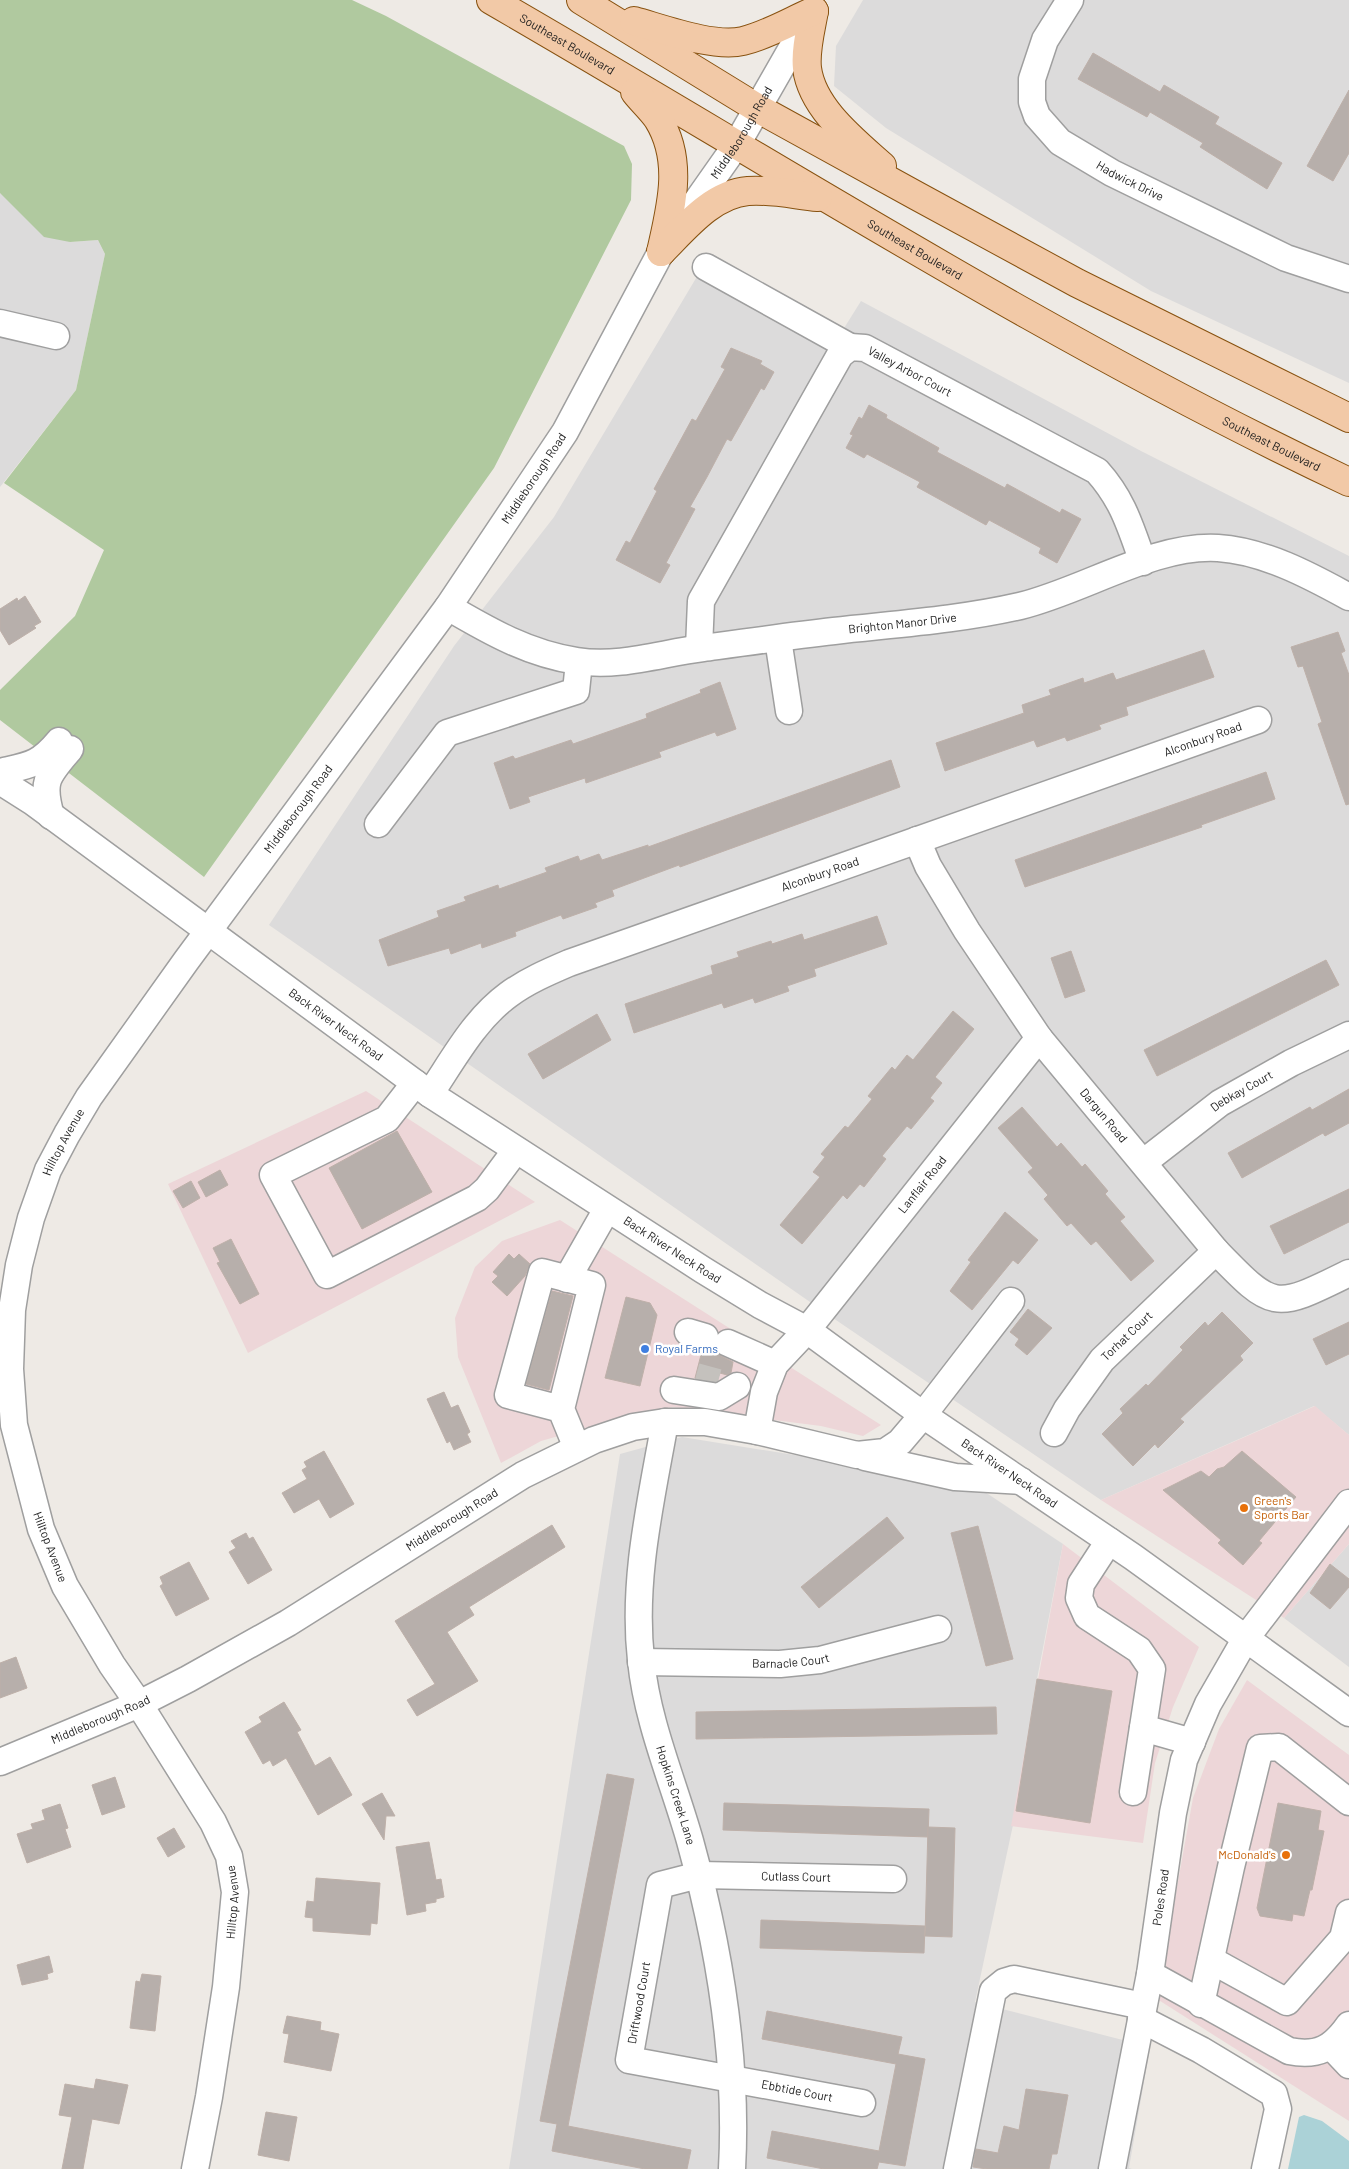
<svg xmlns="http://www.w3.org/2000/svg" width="1349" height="2169" viewBox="0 0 1349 2169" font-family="Barlow,sans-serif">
	<rect width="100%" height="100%" fill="#eeeae5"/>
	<g fill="#dcdbdb">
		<polygon points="863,0 1349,0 1349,383 1151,291 886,128 834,86 836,46"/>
		<polygon points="0,193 70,242 98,240 105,254 76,390 0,487"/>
		<polygon points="708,258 841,333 861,301 1141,451 1349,556 1349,1435 1314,1406 1101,1500 833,1318 269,925 454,646 554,517"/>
		<polygon points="682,1437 900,1472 964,1478 1063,1544 1037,1679 1016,1811 975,2002 1150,2047 1129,2168 1132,2169 509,2169 620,1454"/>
		<polygon points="1349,1544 1349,1667 1284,1618"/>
	</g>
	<g fill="#edd6d8">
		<polygon points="366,1091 535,1202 248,1353 168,1184"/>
		<polygon points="560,1220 881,1425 863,1436 821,1426 673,1407 629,1416 541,1441 501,1463 458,1357 455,1318 475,1267 502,1241"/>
		<polygon points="1315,1406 1349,1435 1349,1544 1284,1618 1101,1500"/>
		<polygon points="1063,1544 1199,1647 1173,1707 1155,1763 1143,1843 1011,1826"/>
		<polygon points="1247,1680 1349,1755 1349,2121 1157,1999 1193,1798 1219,1729"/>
	</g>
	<polygon fill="#b0c99f" points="0,0 352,0 386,16 624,146 632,164 631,200 494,468 204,877 0,720 0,690 75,616 104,550 4,483 76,390 105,254 98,240 70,242 44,237 0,193"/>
	<polygon fill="#abd2d7" points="1304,2115 1322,2121 1349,2141 1349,2169 1288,2169 1299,2117"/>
	<g fill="#b7afab" stroke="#beb0a9">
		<polygon points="1093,53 1160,92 1164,85 1219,117 1215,124 1282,163 1267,189 1200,147 1203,143 1150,112 1147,117 1078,79"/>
		<polygon points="1349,90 1349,153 1333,181 1307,166"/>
		<polygon points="731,348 762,361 760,364 774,372 764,390 761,388 731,441 727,439 707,477 690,507 695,509 666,563 670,565 660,583 616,560 626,541 630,543 657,491 654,489 692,419 696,421 725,369 721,367"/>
		<polygon points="869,405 887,415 886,418 939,448 937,452 1005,488 1007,484 1060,513 1062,509 1081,519 1057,563 1039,553 1041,548 989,520 986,525 917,487 920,482 867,454 864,458 846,448 853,435 850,434 859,417 862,419"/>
		<polygon points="25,596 41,622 34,626 36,628 9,645 0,630 0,609 17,598 18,601"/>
		<polygon points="1338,632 1345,651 1341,653 1349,675 1349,804 1346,805 1318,724 1322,722 1303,666 1298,667 1291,647"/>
		<polygon points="1204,650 1214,677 1126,707 1128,715 1099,725 1101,729 1067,741 1065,737 1037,747 1034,740 945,771 936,743 1024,713 1022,705 1051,695 1049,690 1083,678 1084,683 1113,673 1116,680"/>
		<polygon points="720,682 736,729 717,736 715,732 659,752 661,757 586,783 585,778 528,797 530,802 510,809 494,763 513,756 515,759 571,740 573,744 647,718 646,714 701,693 700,690"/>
		<polygon points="891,760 900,787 680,867 679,865 612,890 614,896 595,903 597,907 563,919 561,915 515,932 516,936 482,948 481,943 451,954 449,948 388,966 379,940 439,917 437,911 466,901 464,897 498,885 499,889 547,872 545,868 578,856 580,861 599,854 602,860 648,845 648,847"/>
		<polygon points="1266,772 1275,799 1201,825 1202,827 1025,887 1015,860"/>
		<polygon points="877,916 887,944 814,969 816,976 787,986 789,991 755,1003 753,998 724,1008 722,1003 634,1033 625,1004 713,974 711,966 739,957 737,952 771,941 772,944 802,934 804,940"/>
		<polygon points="1071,951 1085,991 1065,998 1051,958"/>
		<polygon points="1326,960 1339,985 1157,1076 1144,1050"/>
		<polygon points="953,1011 974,1029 935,1077 942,1083 930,1098 934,1101 911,1129 907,1126 882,1156 886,1159 864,1187 860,1184 847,1199 843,1195 802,1244 780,1225 820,1177 813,1172 825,1157 821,1154 845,1126 848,1128 872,1099 868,1096 892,1067 895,1070 907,1055 913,1060"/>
		<polygon points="597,1014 611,1040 543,1079 528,1054"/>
		<polygon points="1349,1089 1349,1123 1325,1136 1323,1133 1242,1178 1228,1153 1310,1107 1312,1110"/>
		<polygon points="1022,1107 1057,1147 1061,1143 1082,1167 1085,1164 1108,1191 1105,1194 1125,1217 1120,1221 1154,1261 1131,1281 1096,1241 1091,1245 1071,1223 1067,1226 1044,1199 1048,1195 1028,1172 1033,1168 998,1128"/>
		<polygon points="397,1131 432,1192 362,1229 329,1168"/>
		<polygon points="220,1170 228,1185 206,1197 198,1182"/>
		<polygon points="191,1181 200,1198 183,1208 173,1191"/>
		<polygon points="1349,1189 1349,1222 1284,1254 1270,1226"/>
		<polygon points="1005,1212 1038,1240 1018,1264 1013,1260 972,1310 950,1291 971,1262 968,1260"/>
		<polygon points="231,1239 259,1294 240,1304 217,1263 220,1262 213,1248"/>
		<polygon points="509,1254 514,1259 519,1254 530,1264 525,1276 507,1296 492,1282 498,1276 493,1272"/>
		<polygon points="552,1291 573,1296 549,1390 526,1384"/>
		<polygon points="626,1297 650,1303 657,1315 640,1386 605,1378"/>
		<polygon points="1028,1309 1052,1328 1027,1355 1015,1345 1019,1339 1010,1332"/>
		<polygon points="1222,1312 1253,1343 1240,1356 1243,1360 1180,1419 1184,1422 1158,1448 1155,1444 1133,1466 1102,1434 1123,1413 1120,1409 1146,1384 1148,1386 1183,1350 1180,1347 1205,1322 1208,1326"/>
		<polygon points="1349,1322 1349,1354 1326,1365 1313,1339"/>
		<polygon points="714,1348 721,1356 733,1362 731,1373 727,1375 720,1373 716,1381 695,1378 702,1351"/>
		<polygon points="444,1392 451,1408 458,1405 470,1432 467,1434 471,1442 454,1450 450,1441 447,1443 427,1399"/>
		<polygon points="324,1451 354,1504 330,1518 319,1499 294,1513 282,1493 307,1479 302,1470 307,1467 304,1462"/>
		<polygon points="1242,1451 1296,1497 1259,1541 1262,1543 1243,1565 1218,1543 1221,1540 1163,1490 1201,1471 1209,1477 1217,1469 1224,1467"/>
		<polygon points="887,1517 904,1538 819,1608 801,1587"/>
		<polygon points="552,1525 565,1547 469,1607 474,1615 447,1632 478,1681 417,1716 407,1700 435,1684 395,1621"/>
		<polygon points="978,1526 1013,1659 986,1666 951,1533"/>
		<polygon points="246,1533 249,1539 253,1537 272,1570 248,1584 229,1552 236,1548 231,1541"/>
		<polygon points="189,1562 209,1599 176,1616 160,1586 163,1584 160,1577"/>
		<polygon points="1330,1564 1349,1579 1349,1587 1330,1609 1310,1593"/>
		<polygon points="16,1657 27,1688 0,1698 0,1663"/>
		<polygon points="1037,1679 1112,1691 1090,1823 1016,1811"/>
		<polygon points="284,1702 301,1730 297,1732 315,1766 330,1757 352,1795 318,1815 286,1758 273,1766 270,1760 263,1764 245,1732 262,1722 259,1717"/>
		<polygon points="996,1707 997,1734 696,1739 696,1712"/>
		<polygon points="607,1774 634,1779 568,2126 691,2150 687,2169 645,2169 552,2151 557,2124 540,2121"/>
		<polygon points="115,1777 125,1807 102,1815 92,1785"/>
		<polygon points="382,1793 395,1816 386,1816 384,1840 362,1804"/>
		<polygon points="724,1803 929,1809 928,1837 723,1830"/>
		<polygon points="1278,1803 1321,1811 1318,1830 1324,1831 1312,1890 1310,1890 1304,1916 1293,1914 1292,1921 1260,1916 1257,1908"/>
		<polygon points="60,1804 68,1828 65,1829 71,1847 27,1863 17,1834 33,1829 31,1824 45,1820 42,1810"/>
		<polygon points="928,1827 955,1828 952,1937 925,1936"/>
		<polygon points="174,1828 185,1847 168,1857 157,1838"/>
		<polygon points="429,1842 436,1880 441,1879 444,1897 436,1899 436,1902 425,1904 426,1911 407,1915 396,1847"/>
		<polygon points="316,1878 380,1883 377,1924 371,1923 370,1935 313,1931 313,1918 305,1917 307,1901 314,1902"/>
		<polygon points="761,1920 925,1926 924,1953 760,1948"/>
		<polygon points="49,1956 53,1972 47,1974 48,1979 22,1985 17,1965"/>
		<polygon points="142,1974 161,1976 155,2031 130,2028 136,1981 140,1982"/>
		<polygon points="767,2011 902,2037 898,2054 925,2059 905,2166 879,2162 877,2169 824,2169 767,2158 772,2131 879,2151 896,2064 762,2039"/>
		<polygon points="287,2016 321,2022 320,2030 339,2034 331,2071 284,2062 289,2034 283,2033"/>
		<polygon points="96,2079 128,2085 119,2124 92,2119 83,2169 62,2169 72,2117 59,2115 65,2084 94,2089"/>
		<polygon points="1026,2089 1068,2095 1057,2154 1052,2154 1049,2169 987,2169 973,2167 976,2149 998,2153 1004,2126 1019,2130"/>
		<polygon points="266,2112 297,2117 289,2161 258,2155"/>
	</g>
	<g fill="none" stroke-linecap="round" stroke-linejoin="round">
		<polyline stroke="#c4c1bd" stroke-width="26" stroke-dasharray="26 13" stroke-linecap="butt" points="696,1376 718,1382"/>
		<defs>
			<g id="minor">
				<path id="s1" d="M1070 0 1045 40 1032 79V102L1037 116 1060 142 1112 173 1286 258 1349 279"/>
				<polyline points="706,267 850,347"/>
				<polyline points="0,323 56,336"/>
				<path id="s2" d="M448 607C489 631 529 654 577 661 619 668 662 653 703 648 747 642 790 636 834 631 896 624 959 620 1020 606 1083 591 1154 544 1218 548 1264 551 1309 575 1349 597"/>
				<polyline points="778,639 789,711"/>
				<path id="s3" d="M699 648 701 601 840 355 850 347 865 348 1097 471C1123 500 1130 526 1143 562"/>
				<path d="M0 772C30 765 39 765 59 741"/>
				<path id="s4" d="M0 781 33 802 430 1094 703 1270 760 1305 807 1330 923 1415 1133 1557 1349 1713"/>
				<path d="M51 816C41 781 47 776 70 749"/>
				<polyline points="378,824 447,733 576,691 579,662"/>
				<path id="s5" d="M917 840 928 866 967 931 1039 1038 1216 1251C1274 1311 1274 1310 1349 1273"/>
				<polyline points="415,1083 387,1119 273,1175 327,1275 477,1198 487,1189 516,1150"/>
				<path id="s6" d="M430 1094C453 1060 474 1020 508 995 527 981 548 972 569 963L1258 720"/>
				<path id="s7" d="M1144 1162 1220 1103 1291 1063 1349 1035"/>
				<polyline points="567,1279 607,1209"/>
				<polyline points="688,1332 705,1337"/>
				<polyline points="728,1343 775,1364"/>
				<polyline points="674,1390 719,1397 737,1386"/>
				<polyline points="561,1409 592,1285 542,1272 508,1395 561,1409 577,1448"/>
				<path id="s8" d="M665 1422C651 1501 632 1580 641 1660 647 1722 673 1781 690 1841 719 1946 738 2059 732 2169"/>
				<path id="s9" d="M757 1431 764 1392 775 1364 807 1330 1039 1038"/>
				<path id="s10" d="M1054 1433 1067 1409 1102 1360 1216 1251"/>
				<polyline points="865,1457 955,1477 1021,1481"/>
				<polyline points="1109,1541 1081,1584 1079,1598 1087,1616 1139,1650 1152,1669 1133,1792"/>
				<path id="s11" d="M641 1662 780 1664 820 1660 938 1629"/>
				<polyline points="1143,1728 1192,1742"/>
				<path id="s12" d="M0 1762 139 1704 188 1679 288 1623 523 1475 594 1440 633 1427 665 1422H705L757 1431 857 1455 885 1452 900 1442 923 1415 1011 1301"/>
				<polyline points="1211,1960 1287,2002 1343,1938 1349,1913"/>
				<path d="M1150 1974 1289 2051C1318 2057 1333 2048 1349 2025"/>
				<polyline points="1201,2004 1231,1867 1260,1748 1279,1747 1349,1802"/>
				<polyline points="1141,2019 1201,2050 1274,2094 1278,2109 1265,2169"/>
				<polyline points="1331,2046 1349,2065"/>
				<path id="s13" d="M862 2103 629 2060 660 1885 699 1875 893 1879"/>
				<path id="s14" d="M195 2169 209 2097 226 1987 235 1892 229 1856 213 1822 139 1704 112 1665 65 1586 41 1529 14 1425 10 1369 12 1310 19 1265 31 1218 48 1170 67 1134 89 1097 186 961 448 607 565 432 661 252 737 144 812 13"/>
				<polyline points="957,2169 993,1991 1004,1982 1014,1979 1143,2006"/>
				<path id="s15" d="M1112 2169 1150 1974 1173 1813 1184 1760 1208 1704 1246 1638 1349 1503"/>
			</g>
			<g id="major">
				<path id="s16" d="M491 0C775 164 1052 342 1349 482"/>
				<polyline points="581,0 757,108 917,196 1077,283 1349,418"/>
				<path d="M814 11C811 28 805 50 807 68 812 108 853 140 882 166"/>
				<path d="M634 21C663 29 714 48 743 41 768 35 791 21 814 11"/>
				<path d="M635 92C642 101 652 110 658 119 684 161 671 207 661 252"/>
				<path d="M661 252C685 228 712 194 748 191 771 189 796 195 818 197"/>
			</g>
		</defs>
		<use href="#minor" stroke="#9f9f9f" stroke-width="29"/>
		<use href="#major" stroke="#885210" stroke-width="30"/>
		<use href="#minor" stroke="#fff" stroke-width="26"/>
		<use href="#major" stroke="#f2c9a7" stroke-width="28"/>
	</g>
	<circle fill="#3f7fe0" stroke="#fff" stroke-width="2" cx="645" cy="1349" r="5"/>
	<g fill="#e8710a" stroke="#fff" stroke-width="2">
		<circle cx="1244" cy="1508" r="5"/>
		<circle cx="1286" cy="1855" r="5"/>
	</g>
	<g text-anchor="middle" stroke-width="5" stroke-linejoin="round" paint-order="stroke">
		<g font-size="12" fill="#1e1e1e" stroke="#fff">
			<text dy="4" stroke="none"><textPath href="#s16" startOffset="88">Southeast Boulevard</textPath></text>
			<text dy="4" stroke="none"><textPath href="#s14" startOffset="2312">Middleborough Road</textPath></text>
			<text dy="4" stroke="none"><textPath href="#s1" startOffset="241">Hadwick Drive</textPath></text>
			<text dy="4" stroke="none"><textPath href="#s16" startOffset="492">Southeast Boulevard</textPath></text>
			<text dy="4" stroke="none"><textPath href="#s3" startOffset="408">Valley Arbor Court</textPath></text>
			<text dy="4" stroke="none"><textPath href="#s16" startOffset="898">Southeast Boulevard</textPath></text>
			<text dy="4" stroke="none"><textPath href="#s14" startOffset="1908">Middleborough Road</textPath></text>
			<text dy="4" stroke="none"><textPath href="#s2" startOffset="469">Brighton Manor Drive</textPath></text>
			<text dy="4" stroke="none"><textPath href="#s6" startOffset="868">Alconbury Road</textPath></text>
			<text dy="4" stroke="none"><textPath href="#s14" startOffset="1502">Middleborough Road</textPath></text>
			<text dy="4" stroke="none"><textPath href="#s6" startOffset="462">Alconbury Road</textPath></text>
			<text dy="4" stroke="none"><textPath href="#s4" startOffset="415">Back River Neck Road</textPath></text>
			<text dy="4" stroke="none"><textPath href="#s7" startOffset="121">Debkay Court</textPath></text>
			<text dy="4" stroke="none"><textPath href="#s5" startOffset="334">Dargun Road</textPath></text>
			<text dy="4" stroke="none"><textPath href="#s14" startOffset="1094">Hilltop Avenue</textPath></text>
			<text dy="4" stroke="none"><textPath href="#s9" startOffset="302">Lanflair Road</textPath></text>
			<text dy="4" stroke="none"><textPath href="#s4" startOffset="820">Back River Neck Road</textPath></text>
			<text dy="4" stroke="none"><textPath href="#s10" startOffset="122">Torhat Court</textPath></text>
			<text dy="4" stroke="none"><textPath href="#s4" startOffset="1225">Back River Neck Road</textPath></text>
			<text dy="4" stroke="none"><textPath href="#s12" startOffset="514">Middleborough Road</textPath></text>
			<text transform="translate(50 1547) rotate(69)" y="4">Hilltop Avenue</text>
			<text dy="4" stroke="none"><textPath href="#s11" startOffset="150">Barnacle Court</textPath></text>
			<text dy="4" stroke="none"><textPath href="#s12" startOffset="109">Middleborough Road</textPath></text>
			<text dy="4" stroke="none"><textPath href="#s8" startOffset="380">Hopkins Creek Lane</textPath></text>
			<text dy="4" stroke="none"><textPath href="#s13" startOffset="552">Cutlass Court</textPath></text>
			<text dy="4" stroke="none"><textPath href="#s15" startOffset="276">Poles Road</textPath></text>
			<text dy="4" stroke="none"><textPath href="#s14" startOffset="270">Hilltop Avenue</textPath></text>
			<text dy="4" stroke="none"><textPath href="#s13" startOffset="295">Driftwood Court</textPath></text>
			<text transform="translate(797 2091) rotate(11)" y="4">Ebbtide Court</text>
		</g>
		<g font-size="12" fill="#366cbe" stroke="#fff" text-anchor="start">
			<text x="655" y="1353">Royal Farms</text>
		</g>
		<g font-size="12" fill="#c56008" stroke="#fff" text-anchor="start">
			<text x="1254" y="1505">Green's<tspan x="1254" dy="14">Sports Bar</tspan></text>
			<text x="1276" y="1859" text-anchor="end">McDonald's</text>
		</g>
	</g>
</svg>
